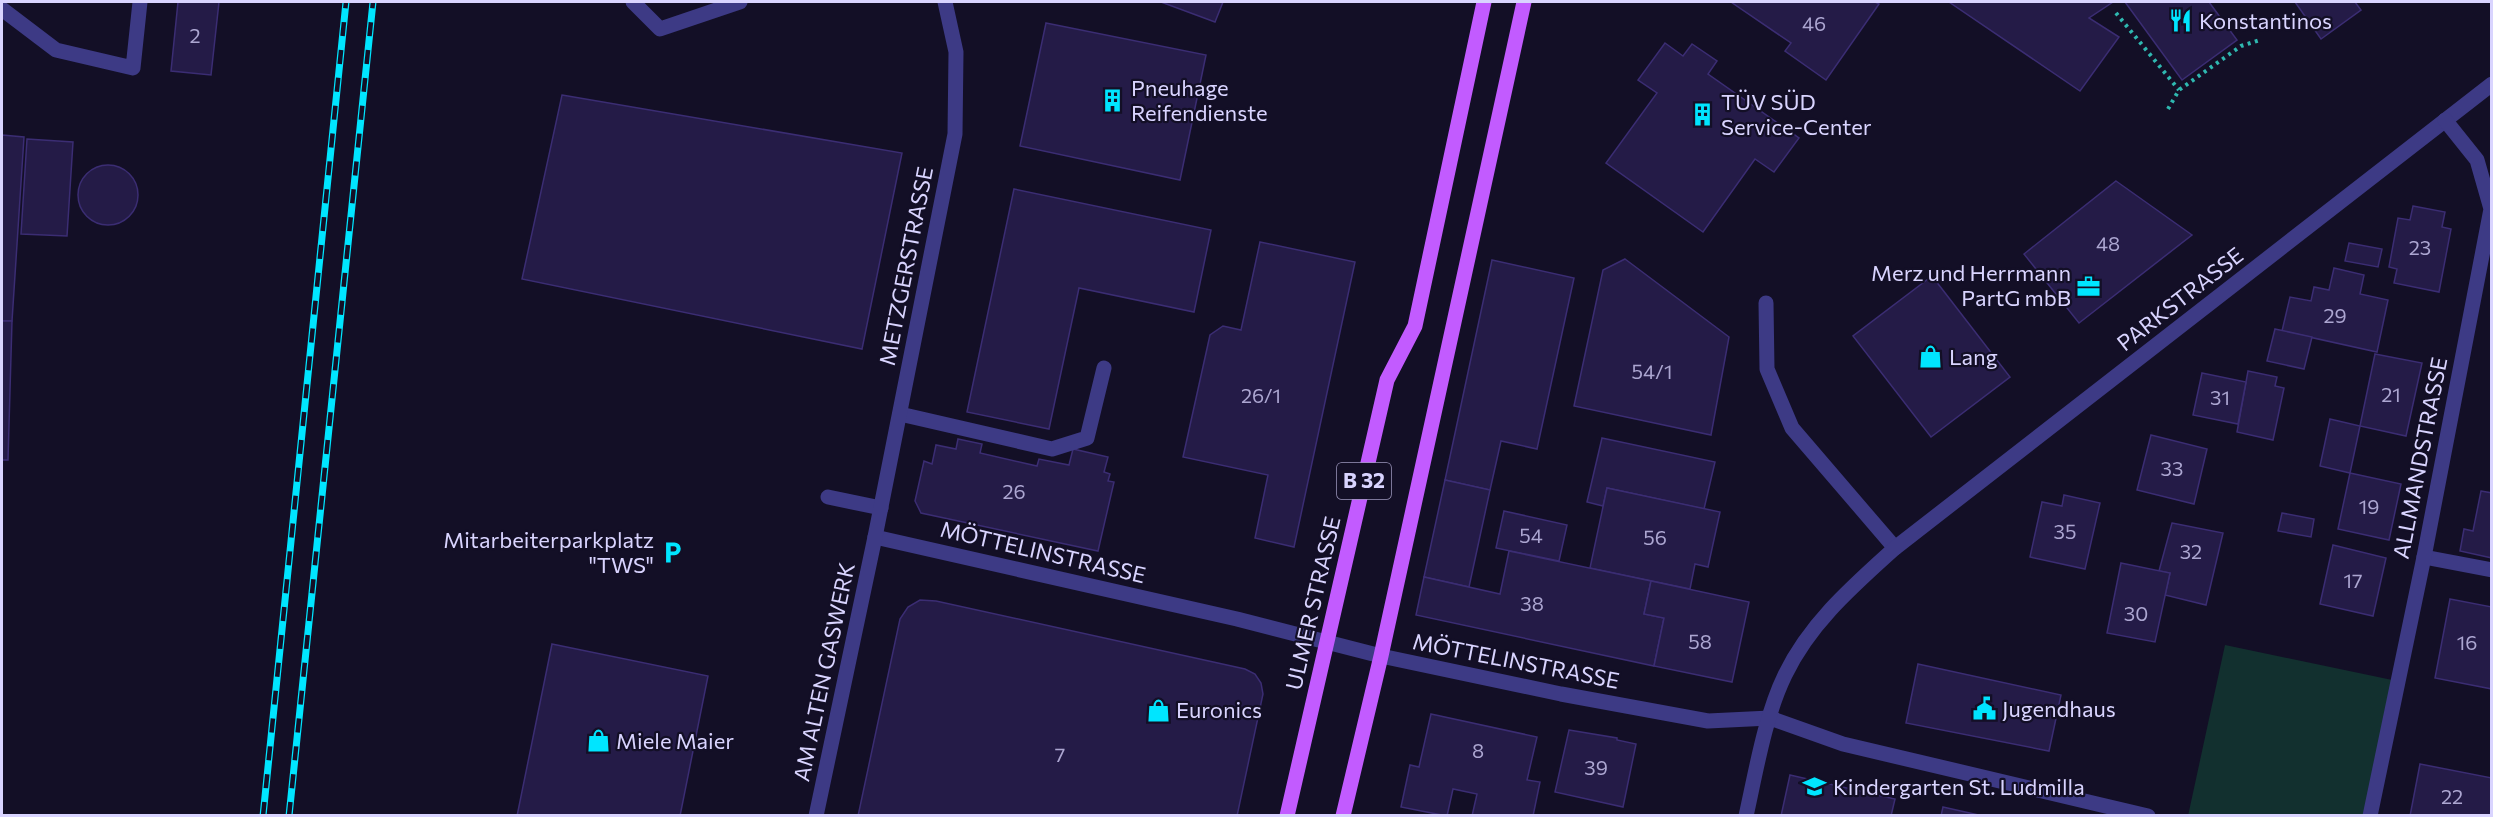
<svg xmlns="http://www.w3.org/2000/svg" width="2493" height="817" viewBox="0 0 2493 817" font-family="Commissioner,sans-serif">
	<rect width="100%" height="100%" fill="#130f26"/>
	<polygon fill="#12302f" points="2225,645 2397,681 2368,815 2188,816"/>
	<g fill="#241b47" stroke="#3b2d73" stroke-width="1.5">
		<polygon points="178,2 219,2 211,75 171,71"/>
		<polygon points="1161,2 1223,2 1215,22"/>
		<polygon points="1731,2 1875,2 1879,4 1826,80 1785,51 1791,43"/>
		<polygon points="1949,2 2113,2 2089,18 2119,37 2080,91"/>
		<polygon points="2125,2 2209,2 2237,40 2182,80"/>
		<polygon points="2295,2 2355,2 2361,10 2321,39"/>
		<polygon points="1046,23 1206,55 1180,180 1020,146"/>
		<polygon points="1665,43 1683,56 1692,44 1717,61 1708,74 1799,138 1774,172 1755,159 1703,232 1606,163 1657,93 1638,80"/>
		<polygon points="562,95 902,153 862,349 522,279"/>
		<polygon points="2,135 24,137 12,321 2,321"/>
		<polygon points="27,139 73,142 67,236 21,234"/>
		<circle cx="108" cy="195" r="30"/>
		<polygon points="2116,181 2192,235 2079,323 2024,254"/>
		<polygon points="1014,189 1211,230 1194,312 1079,288 1049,429 967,412"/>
		<polygon points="2413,206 2445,212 2442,227 2451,229 2439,292 2394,283 2397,269 2389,267 2398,218 2410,220"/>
		<polygon points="1260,242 1355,262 1294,547 1255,538 1268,475 1183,457 1210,335 1223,326 1241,330"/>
		<polygon points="2349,243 2382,249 2378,267 2345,261"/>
		<polygon points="1625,259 1729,337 1711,435 1574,406 1603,270"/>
		<polygon points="1492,260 1574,278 1537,449 1501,441 1490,490 1445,480"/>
		<polygon points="2334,268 2364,275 2360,294 2388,300 2377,352 2282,331 2290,297 2311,301 2314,287 2329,290"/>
		<polygon points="1932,276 2010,377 1931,437 1853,336"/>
		<polygon points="2,321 12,321 8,460 2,460"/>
		<polygon points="2275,329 2312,337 2304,369 2267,361"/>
		<polygon points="2375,354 2422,363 2406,436 2360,426"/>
		<polygon points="2248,371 2277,377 2275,386 2284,388 2273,440 2237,432"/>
		<polygon points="2202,373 2246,382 2238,424 2193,415"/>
		<polygon points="2330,419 2360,426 2350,473 2320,466"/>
		<polygon points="2151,435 2207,449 2194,504 2137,490"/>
		<polygon points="1602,438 1715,462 1704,509 1607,488 1603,506 1587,502"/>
		<polygon points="958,439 982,444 980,453 1037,466 1039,459 1069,465 1073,449 1108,457 1104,472 1110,474 1108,481 1114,482 1098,551 921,513 915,501 924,461 932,464 936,445 956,449"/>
		<polygon points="2350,473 2401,484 2389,540 2338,529"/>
		<polygon points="1445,480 1490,490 1469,587 1424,577"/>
		<polygon points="1607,488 1720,512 1708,567 1695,564 1690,589 1590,568"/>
		<polygon points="2481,491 2492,493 2492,558 2460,551 2464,529 2473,531"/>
		<polygon points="2064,495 2100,503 2085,569 2030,557 2042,502 2062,506"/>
		<polygon points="1504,511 1567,525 1559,561 1496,548"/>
		<polygon points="2282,513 2314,519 2311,537 2278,531"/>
		<polygon points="2172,523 2223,533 2206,605 2165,595 2170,573 2159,571"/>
		<polygon points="2333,545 2386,558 2373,616 2320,604"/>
		<polygon points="1509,551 1651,581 1644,614 1664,618 1654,666 1416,615 1424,577 1500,594"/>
		<polygon points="2121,563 2170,573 2155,642 2107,633"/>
		<polygon points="1651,581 1749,602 1732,682 1654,666 1664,618 1644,614"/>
		<polygon points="2450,599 2492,607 2492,689 2435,678"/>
		<polygon points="920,600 936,601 1245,669 1255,674 1261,683 1263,694 1237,816 858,816 900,619 908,607"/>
		<polygon points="552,644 708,676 680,816 517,816"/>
		<polygon points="1918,664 2061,695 2049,751 1906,723"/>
		<polygon points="1431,714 1537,737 1527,780 1540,782 1533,816 1472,816 1477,794 1453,789 1447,816 1401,807 1410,765 1419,767"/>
		<polygon points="1569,730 1617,738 1617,740 1636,744 1623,807 1555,792"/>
		<polygon points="2420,764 2492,778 2492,816 2410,816"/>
		<polygon points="1790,775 1895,799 1891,816 1781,816"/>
		<polygon points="1943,807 1983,816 1941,816"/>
	</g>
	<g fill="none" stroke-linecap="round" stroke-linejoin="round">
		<g stroke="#2fb8b0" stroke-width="4" stroke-dasharray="3 4.5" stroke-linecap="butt">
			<polyline points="2116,13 2179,90"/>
			<polyline points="2168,109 2179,90 2241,46 2260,40"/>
		</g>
		<g stroke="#3d3a85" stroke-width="15">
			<polyline points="633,2 660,29 740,2"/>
			<polyline points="2,9 56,50 133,68 140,2"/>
			<polyline points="1766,303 1767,369 1792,428 1895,548"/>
			<polyline points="900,414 1052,449 1087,438 1104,368"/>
			<polyline points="828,497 881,508"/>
			<polyline points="2424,557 2492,570"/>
		</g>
		<g stroke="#3d3a85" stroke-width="15">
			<polyline points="875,537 1237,619 1381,656 1561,694 1708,721 1770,718 1843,744 2148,816"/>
			<polyline points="816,816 875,537 955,134 956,52 945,2"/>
			<path d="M1746 816C1756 771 1765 716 1785 675 1810 623 1853 586 1895 548L2492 84"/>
			<polyline points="2370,816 2424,557 2491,209 2477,160 2445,120"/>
		</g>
		<g stroke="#c25bff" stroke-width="15">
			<polyline points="1287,816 1387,380 1415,326 1484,2"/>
			<polyline points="1343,816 1381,656 1524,2"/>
		</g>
		<defs>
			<g id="rail">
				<polyline points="263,816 346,2"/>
				<polyline points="289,816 373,2"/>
			</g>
		</defs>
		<use href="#rail" stroke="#00e5ff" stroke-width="7"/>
		<use href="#rail" stroke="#130f26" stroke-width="4.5" stroke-dasharray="14" stroke-linecap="butt"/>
	</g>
	<defs>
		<symbol id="restaurant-bare" viewBox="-9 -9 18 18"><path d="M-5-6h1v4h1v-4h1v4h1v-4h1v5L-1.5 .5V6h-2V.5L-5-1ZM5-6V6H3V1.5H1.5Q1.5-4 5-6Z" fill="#00e5ff" stroke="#130f26" stroke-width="2.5" paint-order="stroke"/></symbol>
		<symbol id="building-bare" viewBox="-9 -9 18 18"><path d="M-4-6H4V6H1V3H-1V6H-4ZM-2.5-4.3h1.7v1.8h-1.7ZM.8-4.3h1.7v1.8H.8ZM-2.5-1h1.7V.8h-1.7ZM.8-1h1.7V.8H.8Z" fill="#00e5ff" stroke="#130f26" stroke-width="2.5" paint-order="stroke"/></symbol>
		<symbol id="office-bare" viewBox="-9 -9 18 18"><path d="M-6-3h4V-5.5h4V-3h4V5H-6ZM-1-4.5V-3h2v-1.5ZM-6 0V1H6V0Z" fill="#00e5ff" stroke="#130f26" stroke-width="2.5" paint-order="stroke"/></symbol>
		<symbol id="shop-bare" viewBox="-9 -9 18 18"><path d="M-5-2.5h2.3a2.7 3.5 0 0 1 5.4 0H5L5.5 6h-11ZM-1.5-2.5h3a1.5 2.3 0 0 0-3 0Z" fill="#00e5ff" stroke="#130f26" stroke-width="2.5" paint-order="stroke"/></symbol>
		<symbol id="parking-bare" viewBox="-9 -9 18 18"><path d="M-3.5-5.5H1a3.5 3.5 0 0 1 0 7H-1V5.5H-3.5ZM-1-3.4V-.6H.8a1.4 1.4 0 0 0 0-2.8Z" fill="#00e5ff" stroke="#130f26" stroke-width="2.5" paint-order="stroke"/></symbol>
		<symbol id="civic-bare" viewBox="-9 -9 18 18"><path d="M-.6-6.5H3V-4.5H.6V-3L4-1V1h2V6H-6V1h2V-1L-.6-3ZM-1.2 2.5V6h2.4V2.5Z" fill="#00e5ff" stroke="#130f26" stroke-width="2.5" paint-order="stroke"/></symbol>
		<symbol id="school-bare" viewBox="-9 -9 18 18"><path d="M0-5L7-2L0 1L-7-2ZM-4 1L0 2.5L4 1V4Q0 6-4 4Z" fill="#00e5ff" stroke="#130f26" stroke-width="2.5" paint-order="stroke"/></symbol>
	</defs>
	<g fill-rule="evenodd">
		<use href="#restaurant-bare" x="2164" y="4" width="33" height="33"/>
		<use href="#building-bare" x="1096" y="84" width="33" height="33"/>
		<use href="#building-bare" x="1686" y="98" width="33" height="33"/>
		<use href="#office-bare" x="2072" y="270" width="33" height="33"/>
		<use href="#shop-bare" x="1914" y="340" width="33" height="33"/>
		<use href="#parking-bare" x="656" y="536" width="33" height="33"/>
		<use href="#civic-bare" x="1968" y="692" width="33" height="33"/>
		<use href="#shop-bare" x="1142" y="694" width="33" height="33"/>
		<use href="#shop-bare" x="582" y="724" width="33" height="33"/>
		<use href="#school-bare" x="1798" y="770" width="33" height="33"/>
	</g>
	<g text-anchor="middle" stroke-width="4.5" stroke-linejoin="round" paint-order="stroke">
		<g font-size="20" fill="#aca6d1">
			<text x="1814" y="31">46</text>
			<text x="195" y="43">2</text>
			<text x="2108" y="251">48</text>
			<text x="2420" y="255">23</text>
			<text x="2335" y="323">29</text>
			<text x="1652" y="379">54/1</text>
			<text x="2391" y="402">21</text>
			<text x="1261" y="403">26/1</text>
			<text x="2220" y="405">31</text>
			<text x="2172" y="476">33</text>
			<text x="1014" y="499">26</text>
			<text x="2369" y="514">19</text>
			<text x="2065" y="539">35</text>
			<text x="1531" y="543">54</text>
			<text x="1655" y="545">56</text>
			<text x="2191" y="559">32</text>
			<text x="2353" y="588">17</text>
			<text x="1532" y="611">38</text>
			<text x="2136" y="621">30</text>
			<text x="1700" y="649">58</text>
			<text x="2467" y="650">16</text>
			<text x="1478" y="758">8</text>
			<text x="1060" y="762">7</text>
			<text x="1596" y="775">39</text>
			<text x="2452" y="804">22</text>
		</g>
		<rect fill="#130f26" stroke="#9e99be" stroke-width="1.5" x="1337" y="463" width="54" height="36" rx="4.5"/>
		<g font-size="21" font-weight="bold" fill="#d9d4ff">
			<text x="1364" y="488">B 32</text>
		</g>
		<g font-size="22" fill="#d9d4ff" stroke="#130f26" text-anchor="start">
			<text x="2199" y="29">Konstantinos</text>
			<text x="1131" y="96">Pneuhage<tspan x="1131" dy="25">Reifendienste</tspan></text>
			<text x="1721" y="110">TÜV SÜD<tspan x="1721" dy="25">Service-Center</tspan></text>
			<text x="2071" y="281" text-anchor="end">Merz und Herrmann<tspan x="2071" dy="25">PartG mbB</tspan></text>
			<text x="1949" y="365">Lang</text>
			<text x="654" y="548" text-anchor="end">Mitarbeiterparkplatz<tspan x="654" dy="25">"TWS"</tspan></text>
			<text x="2002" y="717">Jugendhaus</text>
			<text x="1176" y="718">Euronics</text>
			<text x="616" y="749">Miele Maier</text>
			<text x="1833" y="795">Kindergarten St. Ludmilla</text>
		</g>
		<g font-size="22" fill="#d9d4ff" stroke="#130f26">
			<text transform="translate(906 266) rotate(-79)" y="8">METZGERSTRASSE</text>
			<text transform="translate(2180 299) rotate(-38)" y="8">PARKSTRASSE</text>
			<text transform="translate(2420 458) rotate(-79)" y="8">ALLMANDSTRASSE</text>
			<text transform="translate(1043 552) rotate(13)" y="8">MÖTTELINSTRASSE</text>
			<text transform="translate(1313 603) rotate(-77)" y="8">ULMER STRASSE</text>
			<text transform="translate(1516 661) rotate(11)" y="8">MÖTTELINSTRASSE</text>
			<text transform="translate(824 672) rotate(-78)" y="8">AM ALTEN GASWERK</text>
		</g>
	</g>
	<rect width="2493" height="817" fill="none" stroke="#d9d4ff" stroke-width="6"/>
</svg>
